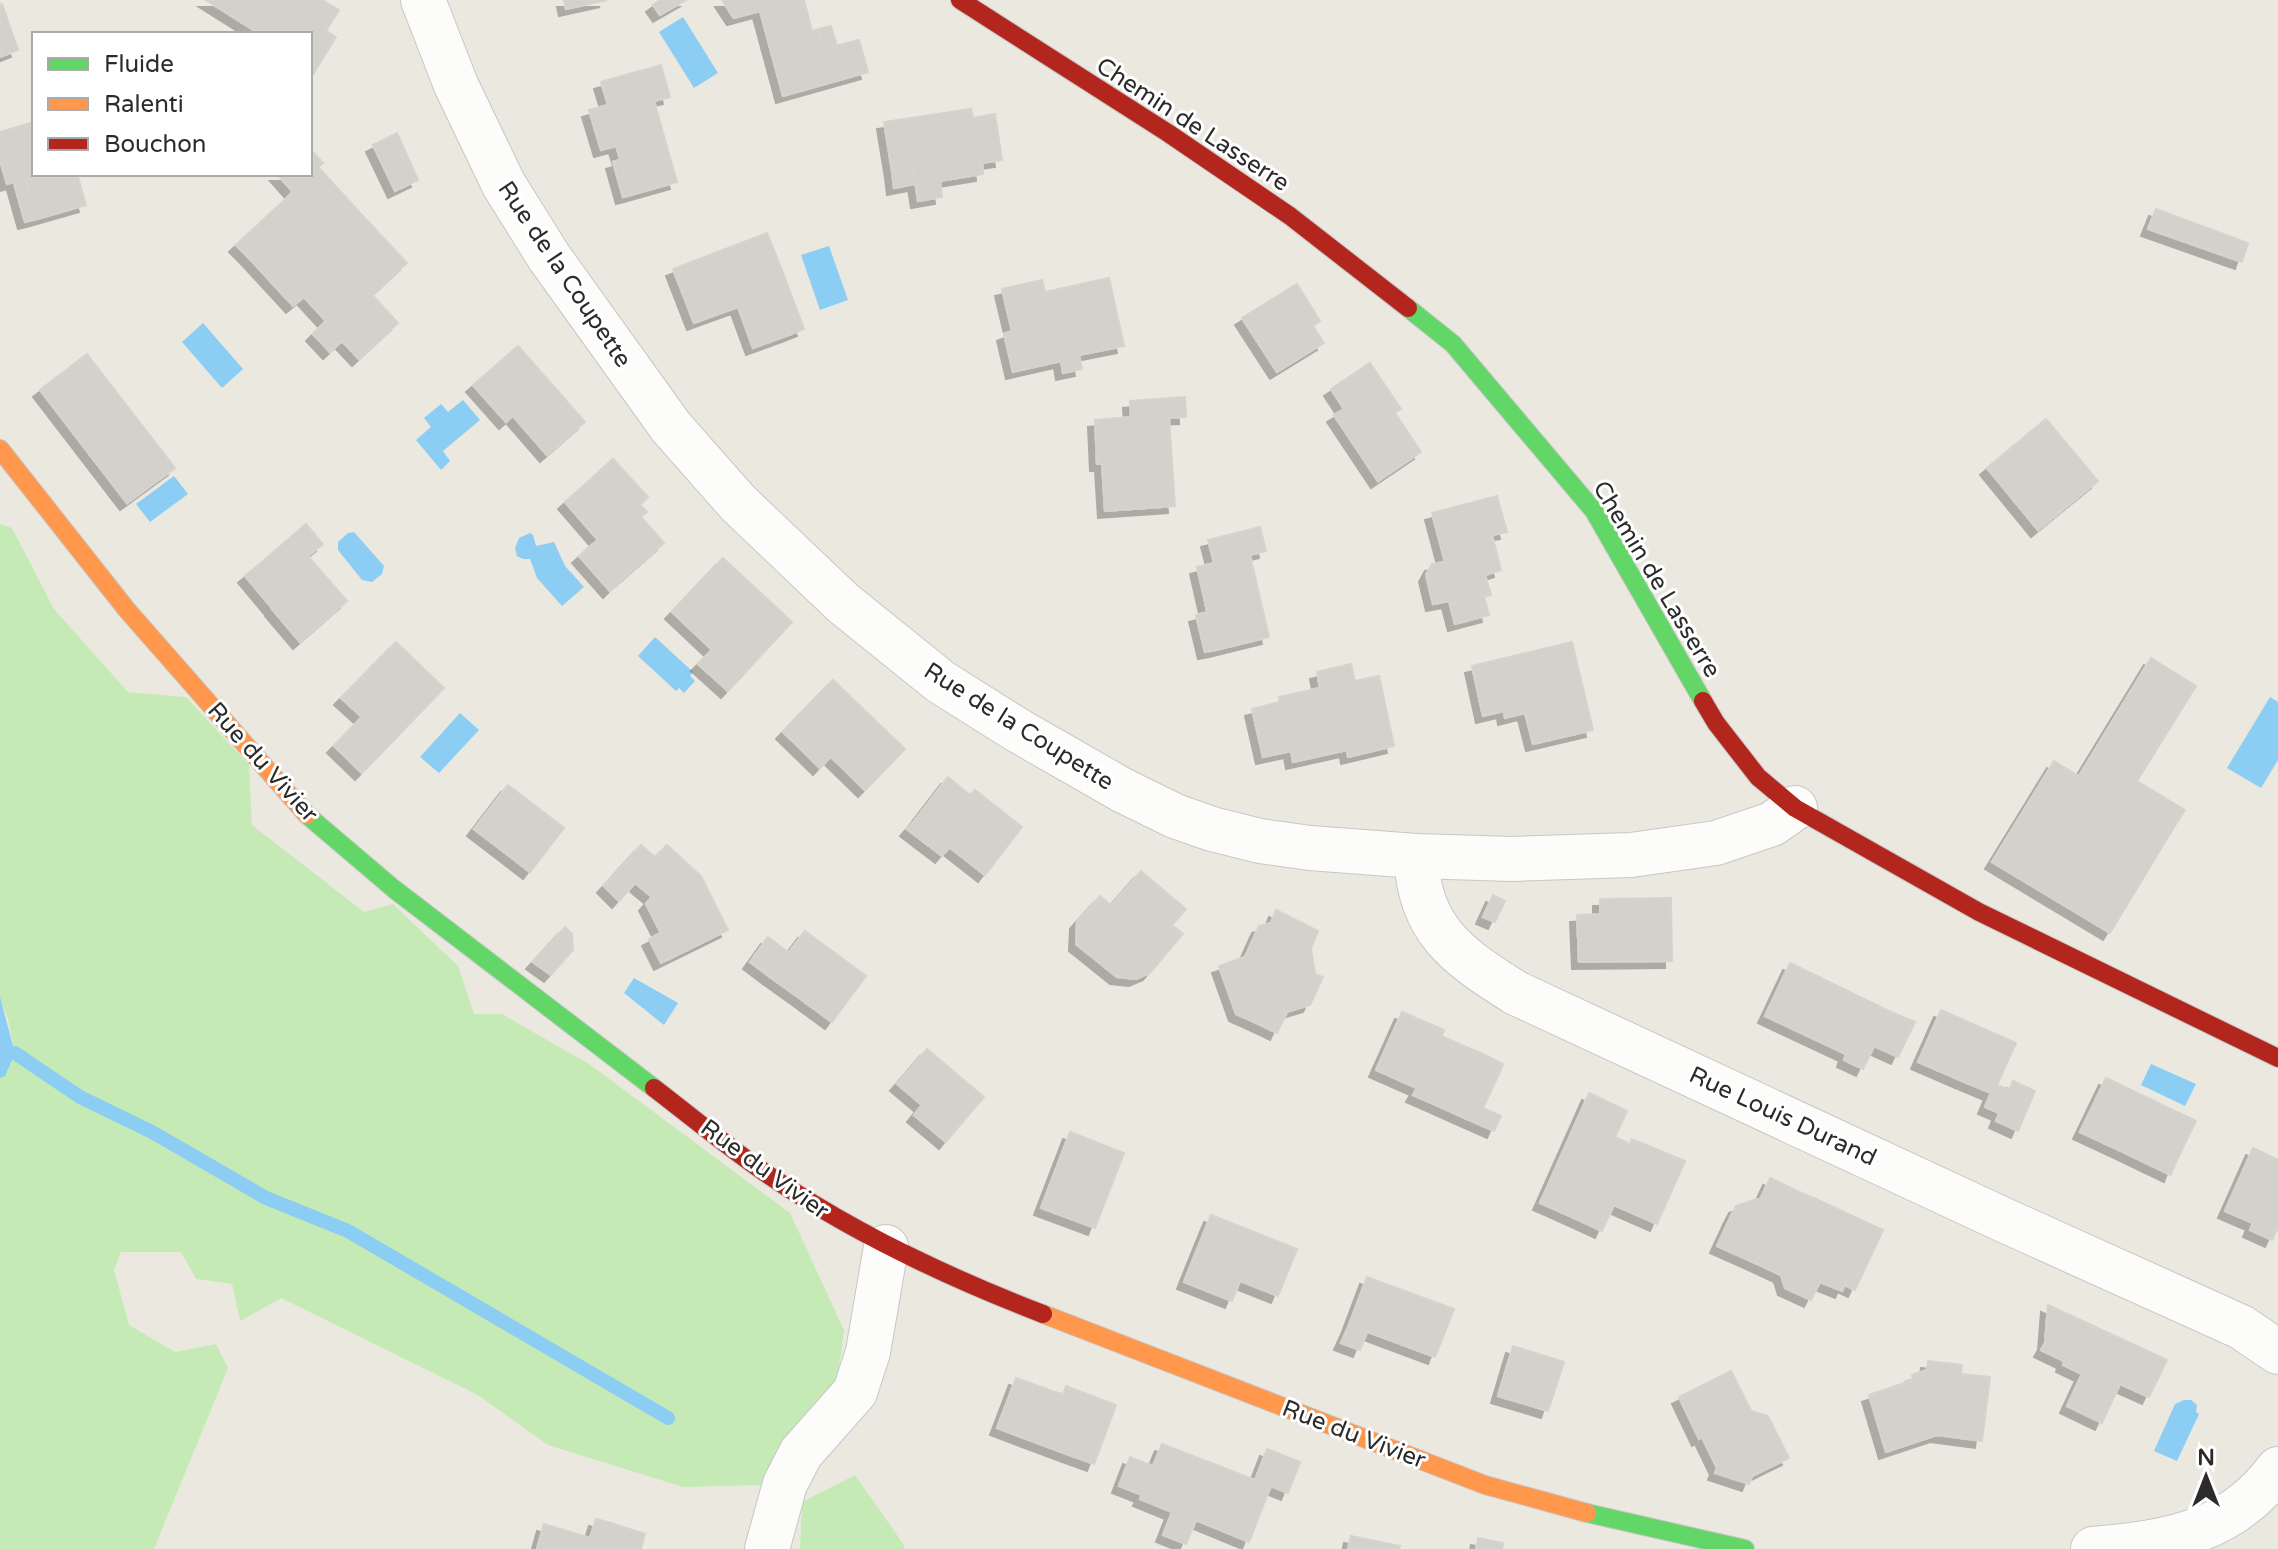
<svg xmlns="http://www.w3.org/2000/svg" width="2278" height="1549" viewBox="0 0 2278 1549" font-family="'Varela Round',sans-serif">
	<defs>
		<filter id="shadow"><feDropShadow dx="-7" dy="7" stdDeviation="0" flood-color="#0004"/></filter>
	</defs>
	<rect width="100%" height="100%" fill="#ebe8e0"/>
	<g fill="#c6eab6">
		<polygon points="0,524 12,528 54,609 128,692 186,697 249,765 252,825 364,912 393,904 458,966 474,1014 502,1014 589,1064 790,1213 844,1330 837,1384 788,1440 761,1485 683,1487 548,1445 476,1394 281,1298 240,1321 232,1284 196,1279 181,1252 121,1252 114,1270 129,1325 175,1352 216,1344 228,1368 154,1549 0,1549 0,1058 15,1053 8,1019 0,999"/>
		<polygon points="855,1475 904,1545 904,1549 800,1549 802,1502"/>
	</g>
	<g fill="#8ccdf4">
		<polygon points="683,17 718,73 694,88 659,32"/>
		<polygon points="829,246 848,300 820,310 801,255"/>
		<polygon points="203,323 243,369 222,388 182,342"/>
		<polygon points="463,400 480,420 443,451 450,461 441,470 416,440 431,427 424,418 441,404 448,412"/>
		<polygon points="174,476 188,494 150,522 136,504"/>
		<polygon points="354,532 384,566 382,574 372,582 362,580 338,550 338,542 348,533"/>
		<polygon points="530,533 533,535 536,546 554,542 565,566 584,587 562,606 537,578 530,559 523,559 517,556 515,548 519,538"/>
		<polygon points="655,637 693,672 690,676 695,681 684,693 679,688 676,691 638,656"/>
		<polygon points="2270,697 2278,702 2278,760 2261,788 2227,768"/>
		<polygon points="460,713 479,730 439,773 420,757"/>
		<polygon points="634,978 678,1003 664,1025 624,993"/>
		<polygon points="0,997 15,1053 5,1076 0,1078"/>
		<polygon points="2151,1064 2196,1084 2185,1106 2141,1085"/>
		<polygon points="2184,1400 2191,1400 2197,1405 2196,1412 2199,1414 2177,1461 2154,1451 2175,1404"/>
	</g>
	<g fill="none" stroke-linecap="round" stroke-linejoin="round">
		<polyline stroke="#8ccdf4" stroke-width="14" points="15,1053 80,1097 152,1132 266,1198 348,1231 668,1418"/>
	</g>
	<g fill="#d3d1cc" stroke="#d5d3cc" stroke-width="2" filter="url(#shadow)">
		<polygon points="206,0 322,0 339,10 326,31 336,37 310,79 310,34 260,34"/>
		<polygon points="564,0 607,0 566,9"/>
		<polygon points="660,0 686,0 660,15 653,5"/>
		<polygon points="722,0 804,0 812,31 819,29 824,49 859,40 868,72 783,96 760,11 734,18"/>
		<polygon points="2,4 18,50 0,57 0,5"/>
		<polygon points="831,26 837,46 824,49 819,29"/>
		<polygon points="661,65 670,97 654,101 677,182 631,195 616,146 601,150 589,110 608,105 601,82"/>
		<polygon points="971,109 973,118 995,114 1002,160 982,163 983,174 940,181 942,197 918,201 913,168 892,171 884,122"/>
		<polygon points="34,122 34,174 77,174 86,205 37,219 25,179 7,184 0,160 0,132"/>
		<polygon points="397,133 418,180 395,191 373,145"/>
		<polygon points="310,149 323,163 318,167 362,215 328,247 398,323 359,359 342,341 330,352 313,334 326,321 258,247 248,257 236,245 293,192 277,174 310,174"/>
		<polygon points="620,160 631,195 623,197 613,162"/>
		<polygon points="913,168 915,184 894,188 892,171"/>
		<polygon points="25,179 37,219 25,222 14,183"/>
		<polygon points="2156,209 2248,243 2242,262 2148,229"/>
		<polygon points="362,215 407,263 372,295 328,247"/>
		<polygon points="767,233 782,270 766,275 789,335 753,348 738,307 694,323 673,269"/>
		<polygon points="258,247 304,297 293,306 248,257"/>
		<polygon points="782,270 804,329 789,335 766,275"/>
		<polygon points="1109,278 1124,346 1079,355 1082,369 1063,373 1061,361 1013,372 1004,334 1012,331 1002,289 1042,280 1045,292"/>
		<polygon points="1297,284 1320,321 1313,326 1324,343 1277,372 1242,318"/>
		<polygon points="518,346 585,422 547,455 513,416 506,422 473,385"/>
		<polygon points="87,354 175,468 127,503 40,390"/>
		<polygon points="1370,363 1401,409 1395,413 1421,452 1378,481 1334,415 1344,409 1331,389"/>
		<polygon points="1185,397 1186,417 1169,418 1175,506 1105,511 1102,464 1097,464 1095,420 1131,417 1130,401"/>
		<polygon points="2046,419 2098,481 2038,530 1987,468"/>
		<polygon points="613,459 648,497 640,505 647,512 641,517 664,543 618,583 588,548 598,540 565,502"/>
		<polygon points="1497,496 1507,532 1492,535 1501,570 1485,575 1491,595 1450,605 1449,601 1433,604 1426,575 1432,564 1445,562 1432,513"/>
		<polygon points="306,524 323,544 308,556 291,537"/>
		<polygon points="1260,527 1266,551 1250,555 1269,637 1216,650 1197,567 1214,563 1208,540"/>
		<polygon points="291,537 347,601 300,642 272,609 283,599 256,567"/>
		<polygon points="588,548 618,583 610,591 579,556"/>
		<polygon points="723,558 792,622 741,677 672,612"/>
		<polygon points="256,567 283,599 272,608 245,576"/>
		<polygon points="1484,596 1489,615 1455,624 1450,605"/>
		<polygon points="1208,612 1216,650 1205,652 1196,615"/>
		<polygon points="396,642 444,688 362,773 334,746 362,717 341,698"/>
		<polygon points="1572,642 1593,730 1533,744 1525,713 1505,718 1504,711 1483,716 1472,666"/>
		<polygon points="712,650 741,677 728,691 698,664"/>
		<polygon points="2151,658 2196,686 2137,781 2185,810 2171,832 2079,776"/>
		<polygon points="1351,664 1355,681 1379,676 1394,746 1348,757 1347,750 1293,762 1291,751 1263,757 1252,709 1280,702 1279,697 1320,688 1317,672"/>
		<polygon points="833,680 905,749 865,790 831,757 838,749 801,713"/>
		<polygon points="801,713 838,749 820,768 783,732"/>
		<polygon points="2054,761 2171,832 2110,933 1992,862"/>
		<polygon points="948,777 970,795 975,790 1022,827 985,875 915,820"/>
		<polygon points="508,785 564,828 530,872 474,829"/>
		<polygon points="915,820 950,847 942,856 907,829"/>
		<polygon points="641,845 655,857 667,845 701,876 728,930 661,963 649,939 661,933 646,904 652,897 635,883 619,901 604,886"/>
		<polygon points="1141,871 1186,909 1172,925 1183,934 1150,973 1136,979 1117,977 1076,944 1077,922 1100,896 1120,914 1131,901 1122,893"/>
		<polygon points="1122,893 1131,901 1120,914 1111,906"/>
		<polygon points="1493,895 1505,901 1495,922 1483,917"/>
		<polygon points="1671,898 1672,961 1579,962 1577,915 1600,914 1600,899"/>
		<polygon points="1276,910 1318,931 1311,949 1315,974 1323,977 1310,1005 1287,1012 1263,1001 1254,1022 1236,1014 1219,966 1245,957 1259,926 1271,923"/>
		<polygon points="565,927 572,934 573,950 551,975 533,962"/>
		<polygon points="805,931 866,976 840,1011 815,992 806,1003 770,977"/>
		<polygon points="768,937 789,953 770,977 750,962"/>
		<polygon points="1790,963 1891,1012 1863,1069 1844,1060 1846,1054 1765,1016"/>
		<polygon points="815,992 840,1011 832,1022 806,1003"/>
		<polygon points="1263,1001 1287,1012 1277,1033 1254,1022"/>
		<polygon points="1941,1010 2016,1043 1997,1085 1966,1071 1962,1081 1918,1062"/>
		<polygon points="1402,1012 1444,1030 1433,1054 1447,1060 1455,1042 1483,1054 1478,1065 1499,1074 1483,1108 1501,1116 1494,1131 1460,1116 1467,1101 1444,1091 1438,1106 1413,1095 1417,1088 1376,1070"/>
		<polygon points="1891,1012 1915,1022 1898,1057 1874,1046"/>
		<polygon points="1441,1036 1455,1042 1447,1060 1433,1054"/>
		<polygon points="927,1049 984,1097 954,1132 897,1084"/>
		<polygon points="1483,1054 1503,1064 1499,1074 1478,1065"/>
		<polygon points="1966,1071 2009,1090 1999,1113 1985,1107 1991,1093 1962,1081"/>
		<polygon points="2106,1078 2196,1121 2175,1164 2130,1143 2125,1153 2080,1132"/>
		<polygon points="2013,1081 2035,1091 2018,1131 1996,1121"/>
		<polygon points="1444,1091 1467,1101 1460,1116 1438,1106"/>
		<polygon points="1589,1093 1627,1111 1615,1137 1630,1144 1632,1139 1685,1161 1657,1224 1614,1205 1602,1231 1565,1214 1573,1196 1548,1185"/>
		<polygon points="922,1105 954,1132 946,1142 914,1115"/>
		<polygon points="1070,1132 1124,1153 1095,1228 1041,1208"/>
		<polygon points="2130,1143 2175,1164 2171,1175 2125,1153"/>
		<polygon points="2253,1148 2278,1160 2278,1227 2272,1240 2250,1230 2253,1223 2225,1211"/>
		<polygon points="1770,1178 1804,1194 1798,1208 1809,1213 1816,1199 1883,1230 1862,1275 1851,1270 1842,1291 1820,1282 1811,1300 1785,1288 1781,1275 1755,1263 1761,1251 1738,1241 1730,1218 1736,1206 1756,1199 1760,1200"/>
		<polygon points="1548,1185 1573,1196 1565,1214 1540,1203"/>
		<polygon points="1804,1194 1816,1199 1809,1213 1798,1208"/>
		<polygon points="1211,1215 1297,1249 1278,1296 1192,1262"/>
		<polygon points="1730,1218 1738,1241 1761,1251 1755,1263 1717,1246"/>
		<polygon points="1192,1262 1240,1281 1232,1301 1184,1282"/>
		<polygon points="1851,1270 1862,1275 1855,1290 1844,1285"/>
		<polygon points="1367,1277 1454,1309 1435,1357 1349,1325"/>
		<polygon points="2048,1305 2167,1360 2149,1397 2120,1384 2102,1423 2067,1406 2082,1374 2063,1365 2064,1361 2041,1350 2045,1343"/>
		<polygon points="1349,1325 1367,1332 1360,1350 1341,1343"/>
		<polygon points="1513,1346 1564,1362 1548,1411 1498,1396"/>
		<polygon points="1928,1361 1962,1365 1961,1374 1990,1377 1982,1441 1937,1435 1886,1452 1869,1395 1913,1380 1912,1375 1927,1370"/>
		<polygon points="1731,1371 1751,1411 1768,1416 1789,1458 1752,1476 1749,1484 1715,1473 1717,1468 1702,1437 1699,1439 1679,1397"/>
		<polygon points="1016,1378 1063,1395 1066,1386 1116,1405 1099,1451 1074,1442 1069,1455 997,1428"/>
		<polygon points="1074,1442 1099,1451 1094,1464 1069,1455"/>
		<polygon points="1162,1444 1255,1480 1267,1449 1300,1462 1288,1493 1271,1486 1249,1542 1196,1520 1186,1544 1163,1535 1172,1512 1140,1499 1142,1495 1119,1486 1130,1457 1153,1466"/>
		<polygon points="596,1519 611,1523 606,1542 628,1549 537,1549 544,1524 590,1538"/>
		<polygon points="611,1523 645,1534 641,1549 628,1549 606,1542"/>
		<polygon points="1351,1536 1400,1546 1399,1549 1348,1549"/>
		<polygon points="1478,1538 1503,1543 1502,1549 1476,1549"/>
	</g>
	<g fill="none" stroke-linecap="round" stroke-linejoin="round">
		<defs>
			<g id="street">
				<polyline points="423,0 456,85 504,185 549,257 671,427 738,503 843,603 941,682 1019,731 1122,790 1175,816 1212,829 1260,841 1310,848 1416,856 1512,859 1631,855 1716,843 1772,824 1795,808"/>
				<path d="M1416 856C1419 930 1457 956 1516 993L2006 1221 2241 1327 2278 1352"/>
				<polyline points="767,1549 785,1484 801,1453 855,1392 868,1352 886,1247"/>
				<path d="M2093 1549C2167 1542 2230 1534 2278 1469"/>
			</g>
			<g id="fast">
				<polyline points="1408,308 1453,344 1594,511 1703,701"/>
				<polyline points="307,815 394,889 654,1088"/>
				<polyline points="1587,1513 1745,1549"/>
			</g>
			<g id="slow">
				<polyline points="0,449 127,610 307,815"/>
				<polyline points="1043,1314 1485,1485 1587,1513"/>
			</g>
			<g id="jam">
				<polyline points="960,0 1168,133 1290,216 1408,308"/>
				<polyline points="1703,701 1716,723 1758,777 1795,808 1979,912 2278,1058"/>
				<path d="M654 1088C692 1117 730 1149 770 1176 855 1234 947 1277 1043 1314"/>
			</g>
		</defs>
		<use href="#street" stroke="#c8c7c6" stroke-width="46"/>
		<use href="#fast" stroke="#c8c7c6" stroke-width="20"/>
		<use href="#slow" stroke="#c8c7c6" stroke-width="20"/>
		<use href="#jam" stroke="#c8c7c6" stroke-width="20"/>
		<use href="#street" stroke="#fcfcfa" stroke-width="44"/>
		<use href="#fast" stroke="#63d668" stroke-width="18"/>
		<use href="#slow" stroke="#ff974d" stroke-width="18"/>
		<use href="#jam" stroke="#b3261e" stroke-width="18"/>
	</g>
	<g text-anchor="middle" stroke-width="6" stroke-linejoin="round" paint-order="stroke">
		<g font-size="24" fill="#2b2b2b" stroke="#fff">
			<text transform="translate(1193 124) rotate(33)" y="8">Chemin de Lasserre</text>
			<text transform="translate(565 274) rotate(56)" y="8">Rue de la Coupette</text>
			<text transform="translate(1657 579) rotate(59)" y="8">Chemin de Lasserre</text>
			<text transform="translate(1019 726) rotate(32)" y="8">Rue de la Coupette</text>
			<text transform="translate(263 762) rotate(48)" y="8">Rue du Vivier</text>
			<text transform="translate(1783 1116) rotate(25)" y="8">Rue Louis Durand</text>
			<text transform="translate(765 1169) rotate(36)" y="8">Rue du Vivier</text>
			<text transform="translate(1354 1434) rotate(21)" y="8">Rue du Vivier</text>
		</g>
	</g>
	<rect x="32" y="32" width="280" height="144" fill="#ffffff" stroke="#aaaaaa" stroke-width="2"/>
	<rect x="48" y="58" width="40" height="12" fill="#63d668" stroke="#aaaaaa" stroke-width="2"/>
	<text x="104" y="72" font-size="24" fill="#2b2b2b">Fluide</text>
	<rect x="48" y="98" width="40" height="12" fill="#ff974d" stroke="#aaaaaa" stroke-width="2"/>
	<text x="104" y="112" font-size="24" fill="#2b2b2b">Ralenti</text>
	<rect x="48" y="138" width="40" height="12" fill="#b3261e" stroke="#aaaaaa" stroke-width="2"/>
	<text x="104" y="152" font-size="24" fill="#2b2b2b">Bouchon</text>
	<g transform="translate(2206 1477)" stroke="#ffffff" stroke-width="6" paint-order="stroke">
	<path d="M0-6L14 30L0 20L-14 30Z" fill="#2b2b2b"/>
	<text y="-12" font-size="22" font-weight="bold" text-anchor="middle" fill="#2b2b2b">N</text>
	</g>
</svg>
